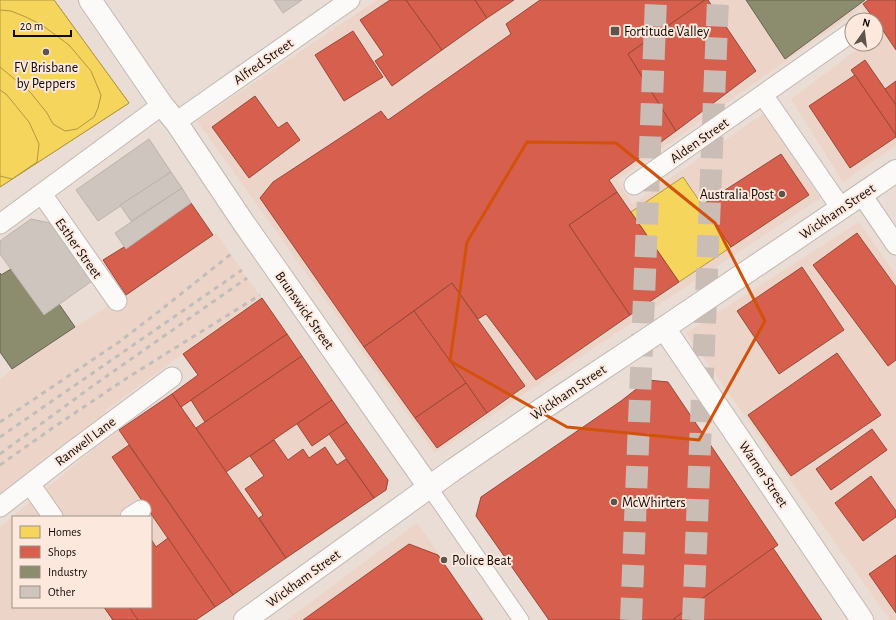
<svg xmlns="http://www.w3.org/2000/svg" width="896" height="620" viewBox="0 0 896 620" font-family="'Alegreya Sans',sans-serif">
	<rect width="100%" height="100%" fill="#eaddd5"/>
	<g fill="#ecd5c8" fill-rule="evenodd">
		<polygon points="377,0 896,0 896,145 843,182 791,99 864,44 876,44 876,35 878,33 876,31 876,20 869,20 861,8 617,180 633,204 764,113 820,198 435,453 197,121"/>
		<polygon points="859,222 896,275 896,620 890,620 686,333"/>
		<path d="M216 233 388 480 386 490 196 620H0V527L102 442 198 375 183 354 106 410 109 414 26 474 0 495V380L12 369 56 339 126 295ZM13 517H151V607H13Z"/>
		<polygon points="417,523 485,620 287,620"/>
	</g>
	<g fill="#f6d55c" stroke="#b19842">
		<polygon points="0,0 54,0 129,103 0,187"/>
		<polygon points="0,0 54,0 129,103 0,187"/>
		<polygon points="0,10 11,11 26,17 42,25 69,45 91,71 101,95 98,108 94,117 77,129 65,131 53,124 47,113 30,92 0,67"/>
		<polygon points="0,90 6,94 29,122 39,144 37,162 12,179 0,176"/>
		<polygon points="683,177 731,247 679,282 631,212"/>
	</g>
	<g fill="#d6604d" stroke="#9b4638">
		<polygon points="390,0 406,0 442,50 392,86 375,61 384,55 360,20"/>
		<polygon points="406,0 475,0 487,18 442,50"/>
		<polygon points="475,0 514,0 487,18"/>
		<polygon points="540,0 705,0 628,54 676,131 609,180 617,192 569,225 630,315 536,380 486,314 478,319 452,283 364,347 260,198 273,182 381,111 388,120 511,34 506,24"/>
		<polygon points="705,0 708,0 756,71 676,131 628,54"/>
		<polygon points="868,0 896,0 896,50 876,20 875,20 863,4"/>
		<polygon points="353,31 383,77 344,101 315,55"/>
		<polygon points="865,60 896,105 896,135 851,70"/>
		<polygon points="855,75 896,135 896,137 850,168 809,106"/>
		<polygon points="896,81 896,105 885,89"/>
		<polygon points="255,96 278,128 287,122 300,140 249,178 212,127"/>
		<polygon points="781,154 809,195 731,247 702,205"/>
		<polygon points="617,192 679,282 630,315 569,225"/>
		<polygon points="191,203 213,235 126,295 103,260 124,247 126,249"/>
		<polygon points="857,233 896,287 896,360 888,366 813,265"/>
		<polygon points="802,267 844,330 779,374 737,311"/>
		<polygon points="452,283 525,386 487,413 414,311"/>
		<polygon points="262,298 287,334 181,407 172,394 198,375 183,354"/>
		<polygon points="414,311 466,383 415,418 364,347"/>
		<polygon points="287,334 302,356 205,422 191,400"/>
		<polygon points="837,353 881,415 791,476 748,415"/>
		<polygon points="302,356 332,400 226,472 196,428"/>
		<polygon points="648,380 668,382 778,545 672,620 549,620 476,516 481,497 621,401"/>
		<polygon points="466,383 487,413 437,448 415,418"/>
		<polygon points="172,394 286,558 233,595 119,430"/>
		<polygon points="332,400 347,422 312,446 297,424"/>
		<polygon points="347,422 388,480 386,490 374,498 329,434"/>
		<polygon points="872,429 887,450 831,490 816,469"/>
		<polygon points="274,440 288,460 303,449 309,458 325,447 337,465 346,459 374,498 286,558 259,518 263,515 245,489 264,476 250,456"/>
		<polygon points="129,445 233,595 215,607 112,457"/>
		<polygon points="871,476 896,511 896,517 863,541 835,503"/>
		<polygon points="168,538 215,607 196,620 113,620 104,607 151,607 151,539 156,547"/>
		<polygon points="409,544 438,555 483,620 303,620"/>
		<polygon points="773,548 822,620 672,620"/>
		<polygon points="896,555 896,613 869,574"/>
		<polygon points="104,607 129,607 138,620 113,620"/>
	</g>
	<g fill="#8c8c6e" stroke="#67654f">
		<polygon points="746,0 865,0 785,59"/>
		<polygon points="11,269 44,315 59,304 75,327 12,369 0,352 0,273 1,275"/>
	</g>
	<g fill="#cfc5bf" stroke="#bcb2ac">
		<polygon points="274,0 302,0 283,13"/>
		<polygon points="149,139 171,172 98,221 76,190"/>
		<polygon points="171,172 182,188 131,221 120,205"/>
		<polygon points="182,188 191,203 126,249 115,233"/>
		<polygon points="31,219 50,223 92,281 44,315 0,254 0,241"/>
	</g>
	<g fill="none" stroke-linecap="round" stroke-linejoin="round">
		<g stroke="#c9bdb6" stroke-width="22" stroke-dasharray="22 11" stroke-linecap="butt">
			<polyline points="631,620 656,0"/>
			<polyline points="693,620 718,0"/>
		</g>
		<defs>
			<polyline id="pedestrian" points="429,487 521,620"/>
			<g id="minor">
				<polyline points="763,95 841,208"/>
				<polyline points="176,122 350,0"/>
				<polyline points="634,185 852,32"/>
				<polyline points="42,194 117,301"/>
				<polyline points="862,195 896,245"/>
				<polyline points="0,224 162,105"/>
				<polyline points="30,484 53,517"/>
				<polyline points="0,507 71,452 172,377"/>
				<polyline points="130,517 141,510"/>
			</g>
			<g id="tertiary">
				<polyline points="90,0 162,105 176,122 243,222 429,487"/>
				<polyline points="664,328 862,620"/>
			</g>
			<polyline id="primary" points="245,620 453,470 548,405 664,328 896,171"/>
		</defs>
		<use href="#pedestrian" stroke="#c3b9b2" stroke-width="17"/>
		<use href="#minor" stroke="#c3b9b2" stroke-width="21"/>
		<use href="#tertiary" stroke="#c3b9b2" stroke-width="24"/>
		<use href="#primary" stroke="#c3b9b2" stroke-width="24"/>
		<use href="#pedestrian" stroke="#fcfaf9" stroke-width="15"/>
		<use href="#minor" stroke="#fcfaf9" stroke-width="19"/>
		<use href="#tertiary" stroke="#fcfaf9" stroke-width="22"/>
		<use href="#primary" stroke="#fcfaf9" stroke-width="22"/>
		<g stroke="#c0bdbb" stroke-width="3" stroke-dasharray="5 5" stroke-linecap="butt">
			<polyline points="0,422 119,342 162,309 231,254"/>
			<polyline points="0,437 242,270"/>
			<polyline points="0,454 94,385 247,278"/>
			<polyline points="0,465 54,427 127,378 260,295"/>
		</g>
	</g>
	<path fill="none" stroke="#d2510b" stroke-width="3" stroke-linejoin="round" d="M527 142 616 143 715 223 765 321 699 440 567 427 450 361 467 242Z"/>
	<g fill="#5d544e" stroke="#fce8dd" stroke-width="1.5">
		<rect x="610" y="26" width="10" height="10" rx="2"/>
		<circle cx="46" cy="52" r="4"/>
		<circle cx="782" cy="194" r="4"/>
		<circle cx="614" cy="502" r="4"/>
		<circle cx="444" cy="560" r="4"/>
	</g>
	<g text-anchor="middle" stroke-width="4" stroke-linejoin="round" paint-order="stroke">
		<g font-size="14" fill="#110a06" stroke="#fce8dd" text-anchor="start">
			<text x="624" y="36">Fortitude Valley</text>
			<text x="46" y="72" text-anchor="middle">FV Brisbane<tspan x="46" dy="16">by Peppers</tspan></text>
			<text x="774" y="199" text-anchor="end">Australia Post</text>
			<text x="622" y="507">McWhirters</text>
			<text x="452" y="565">Police Beat</text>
		</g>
		<g font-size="14" fill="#110a06" stroke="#fce8dd">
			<text transform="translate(263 61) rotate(-35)" y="5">Alfred Street</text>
			<text transform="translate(699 140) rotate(-35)" y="5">Alden Street</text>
			<text transform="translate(837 211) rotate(-34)" y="5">Wickham Street</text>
			<text transform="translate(79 248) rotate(55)" y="5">Esther Street</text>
			<text transform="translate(305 310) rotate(55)" y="5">Brunswick Street</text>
			<text transform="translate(568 392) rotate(-34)" y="5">Wickham Street</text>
			<text transform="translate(85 441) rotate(-37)" y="5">Ranwell Lane</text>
			<text transform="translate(764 474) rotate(56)" y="5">Warner Street</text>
			<text transform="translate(303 578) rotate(-36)" y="5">Wickham Street</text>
		</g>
	</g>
	<rect x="12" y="516" width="140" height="92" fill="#fce8dd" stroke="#9e8f87"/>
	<rect x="20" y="526" width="20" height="12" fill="#f6d55c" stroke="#9e8f87"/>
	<text x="48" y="536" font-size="12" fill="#110a06">Homes</text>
	<rect x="20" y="546" width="20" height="12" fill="#d6604d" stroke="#9e8f87"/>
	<text x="48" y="556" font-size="12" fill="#110a06">Shops</text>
	<rect x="20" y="566" width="20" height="12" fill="#8c8c6e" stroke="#9e8f87"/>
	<text x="48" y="576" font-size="12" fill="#110a06">Industry</text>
	<rect x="20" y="586" width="20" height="12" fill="#cfc5bf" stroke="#9e8f87"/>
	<text x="48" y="596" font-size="12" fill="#110a06">Other</text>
	<g transform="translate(864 32) rotate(14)"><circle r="19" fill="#fce8dd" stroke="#9e8f87"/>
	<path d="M0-3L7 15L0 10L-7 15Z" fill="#5d544e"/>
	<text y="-6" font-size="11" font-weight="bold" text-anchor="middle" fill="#110a06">N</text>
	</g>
	<path d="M14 30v6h57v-6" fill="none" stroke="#110a06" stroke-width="2"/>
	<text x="20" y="30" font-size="12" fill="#110a06" stroke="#fce8dd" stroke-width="3" paint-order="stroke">20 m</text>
</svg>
